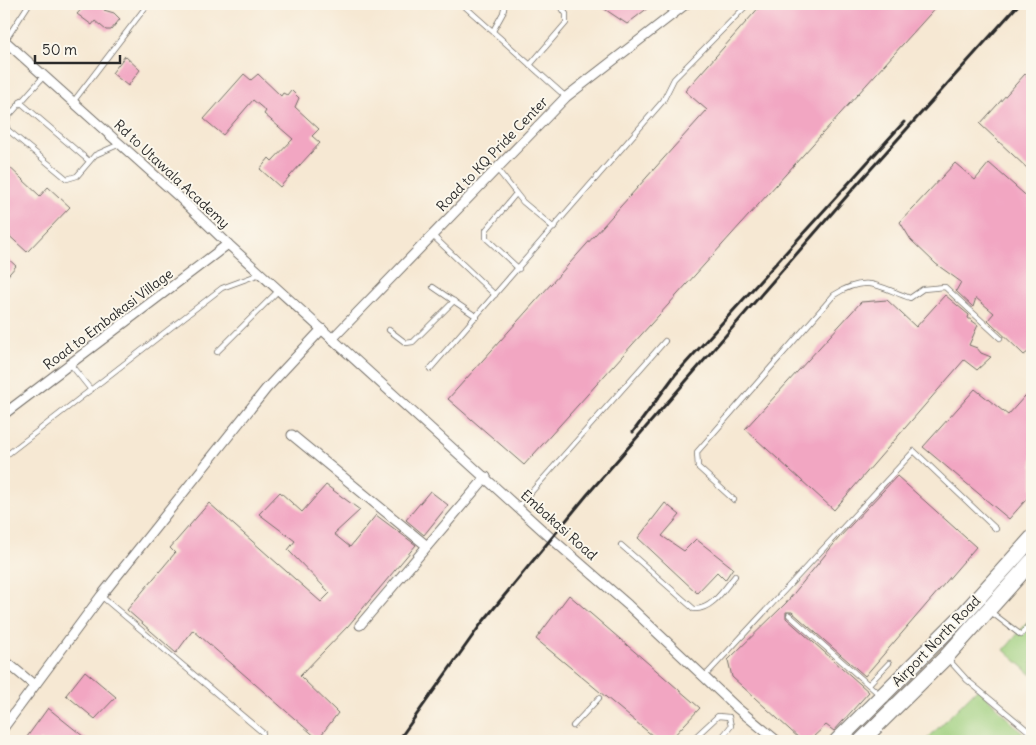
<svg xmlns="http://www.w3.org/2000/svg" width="1036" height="745" viewBox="0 0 1036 745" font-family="Delius,sans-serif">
	<rect width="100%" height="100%" fill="#fbf7ec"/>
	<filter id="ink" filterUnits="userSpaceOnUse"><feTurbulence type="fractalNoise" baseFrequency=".02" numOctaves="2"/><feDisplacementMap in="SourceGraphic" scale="10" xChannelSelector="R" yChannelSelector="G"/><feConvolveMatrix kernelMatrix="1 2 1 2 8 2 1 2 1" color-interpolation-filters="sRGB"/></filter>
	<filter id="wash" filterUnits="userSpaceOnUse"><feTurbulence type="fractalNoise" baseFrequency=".0096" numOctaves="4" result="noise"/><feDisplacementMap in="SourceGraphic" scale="20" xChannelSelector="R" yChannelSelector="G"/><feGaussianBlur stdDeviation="1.12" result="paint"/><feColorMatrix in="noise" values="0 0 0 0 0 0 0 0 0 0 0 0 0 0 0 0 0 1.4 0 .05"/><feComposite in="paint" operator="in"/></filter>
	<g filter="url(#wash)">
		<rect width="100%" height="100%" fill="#f6e8d3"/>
		<g fill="#9fcf7e" stroke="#657d54">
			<polygon points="1032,617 1032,675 1004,650"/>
			<polygon points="978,688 1030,741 925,741"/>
		</g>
		<g id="blocks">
			<g fill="#f2a6c2">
				<polygon points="86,4 109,4 104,10 114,13 120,19 111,30 106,30 95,21 92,25 77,14"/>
				<polygon points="597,4 653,4 627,24"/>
				<polygon points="762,4 939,4 524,465 448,399 707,110 685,91"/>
				<polygon points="125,56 140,70 128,86 112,73"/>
				<polygon points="244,74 251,80 258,74 281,96 283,93 287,95 291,90 299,98 295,107 319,129 312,136 320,143 280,187 260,169 269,158 272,161 293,139 264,114 266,111 253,100 223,135 204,119"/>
				<polygon points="1025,74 1032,81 1032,164 1028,169 980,124"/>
				<polygon points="4,162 40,196 48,187 70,207 27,252 4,231"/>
				<polygon points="955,163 975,180 989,163 1032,201 1032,349 1024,355 988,320 994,313 976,298 973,307 956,291 961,282 936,264 911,240 900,222"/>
				<polygon points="4,255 16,266 4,280"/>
				<polygon points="945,295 969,315 968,318 978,325 969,345 977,348 981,353 991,357 977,370 964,360 834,510 745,429 861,302 887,300 916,327"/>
				<polygon points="975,389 1008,415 1025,396 1032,403 1032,493 1009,519 923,447"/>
				<polygon points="897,476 976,547 865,676 792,612 786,612 786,618 869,692 834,731 826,725 811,739 801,740 732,677 728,660 786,603 838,539"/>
				<polygon points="326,485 360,510 334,534 350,547 376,515 416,545 348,626 300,676 338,713 318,739 193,630 176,653 127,610 175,553 170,548 209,503 321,602 330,593 288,550 295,541 259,514 280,492 302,512"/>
				<polygon points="430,491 448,505 424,535 406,520"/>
				<polygon points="665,503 680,515 662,536 684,551 696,539 733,568 725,580 717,572 697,593 638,538"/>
				<polygon points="569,595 700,708 669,741 659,741 536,639"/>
				<polygon points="85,671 116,697 95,719 66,695"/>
				<polygon points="48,708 89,741 24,741"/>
			</g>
		</g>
	</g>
	<g filter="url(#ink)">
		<use href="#blocks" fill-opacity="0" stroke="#726d66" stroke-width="1"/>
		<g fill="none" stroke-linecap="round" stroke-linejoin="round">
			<defs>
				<g id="lane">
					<polyline points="462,4 566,97"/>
					<polyline points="972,5 973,4"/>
					<polyline points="493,31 503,13 505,4"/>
					<polyline points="5,41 29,4"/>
					<polyline points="530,65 566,23 566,14 559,4"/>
					<polyline points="44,76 8,117 6,125 8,130 67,179 77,176 95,155 120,144"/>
					<polyline points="20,102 89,161"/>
					<polyline points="73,102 148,4"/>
					<polyline points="497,169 523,202 554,228"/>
					<polyline points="514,196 486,230 486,238 519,269"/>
					<polyline points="432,235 495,295"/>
					<polyline points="433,287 477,317"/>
					<polyline points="389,330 406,343 413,342 454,301"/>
					<polyline points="217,352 279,290"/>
					<polyline points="71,365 91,390"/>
					<polyline points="430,369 663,101 674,79 748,4"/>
					<polyline points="4,457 222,288 260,274"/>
					<path d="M734 500 698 467 697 452 834 295C867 274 879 287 910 298L923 289 945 287 1000 338"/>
					<polyline points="518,507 665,341"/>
					<path d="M621 545 694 609C712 610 724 589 735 576"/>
					<polyline points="101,596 263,733"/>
					<polyline points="991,612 1021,635 1032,621"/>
					<polyline points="789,615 879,694"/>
					<polyline points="948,659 967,680 1032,734"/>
					<polyline points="705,676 914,451 996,529"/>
					<polyline points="869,684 889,663"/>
					<polyline points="573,726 599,698"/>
					<polyline points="691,741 718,716 729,717"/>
					<polyline points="719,741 731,726 729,717"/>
				</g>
				<g id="street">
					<polyline points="4,40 179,197 228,244 551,538 628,605 737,708 777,741"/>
					<polyline points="332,339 566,97 686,4"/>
					<polyline points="4,414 228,244"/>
					<polyline points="292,435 427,546"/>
					<polyline points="360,625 486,477"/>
					<polyline points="4,660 34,685"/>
					<polyline points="4,727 101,596 266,389 322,329"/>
				</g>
				<g id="primary">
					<polyline points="837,741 960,618 1032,538"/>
					<polyline points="861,741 946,657 1032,561"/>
				</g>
			</defs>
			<use href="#lane" stroke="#726d66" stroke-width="6"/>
			<use href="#street" stroke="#726d66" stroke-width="11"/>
			<use href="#primary" stroke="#726d66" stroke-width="17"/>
			<use href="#lane" stroke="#fff" stroke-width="4.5"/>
			<use href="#street" stroke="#fff" stroke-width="9"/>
			<use href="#primary" stroke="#fff" stroke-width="15"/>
			<g stroke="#2b2b2b" stroke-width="3">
				<polyline points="633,432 675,375 904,122"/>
				<polyline points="398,741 481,624 587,495 853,189 1019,4"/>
			</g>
		</g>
	</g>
	<g text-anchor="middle" stroke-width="4" stroke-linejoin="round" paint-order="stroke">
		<g font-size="14" fill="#2b2b2b" stroke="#fbf7ec">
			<text transform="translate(492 154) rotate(-46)" y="5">Road to KQ Pride Center</text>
			<text transform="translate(172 174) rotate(43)" y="5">Rd to Utawala Academy</text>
			<text transform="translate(108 319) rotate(-37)" y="5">Road to Embakasi Village</text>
			<text transform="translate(559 525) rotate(42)" y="5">Embakasi Road</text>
			<text transform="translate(936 641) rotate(-46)" y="5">Airport North Road</text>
		</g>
	</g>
	<rect width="1036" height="745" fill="none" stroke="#fbf7ec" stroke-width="20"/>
	<path d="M35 55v8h85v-8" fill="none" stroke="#2b2b2b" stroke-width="2.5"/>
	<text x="42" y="55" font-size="15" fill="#2b2b2b" stroke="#fbf7ec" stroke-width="4" paint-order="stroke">50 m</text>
</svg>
